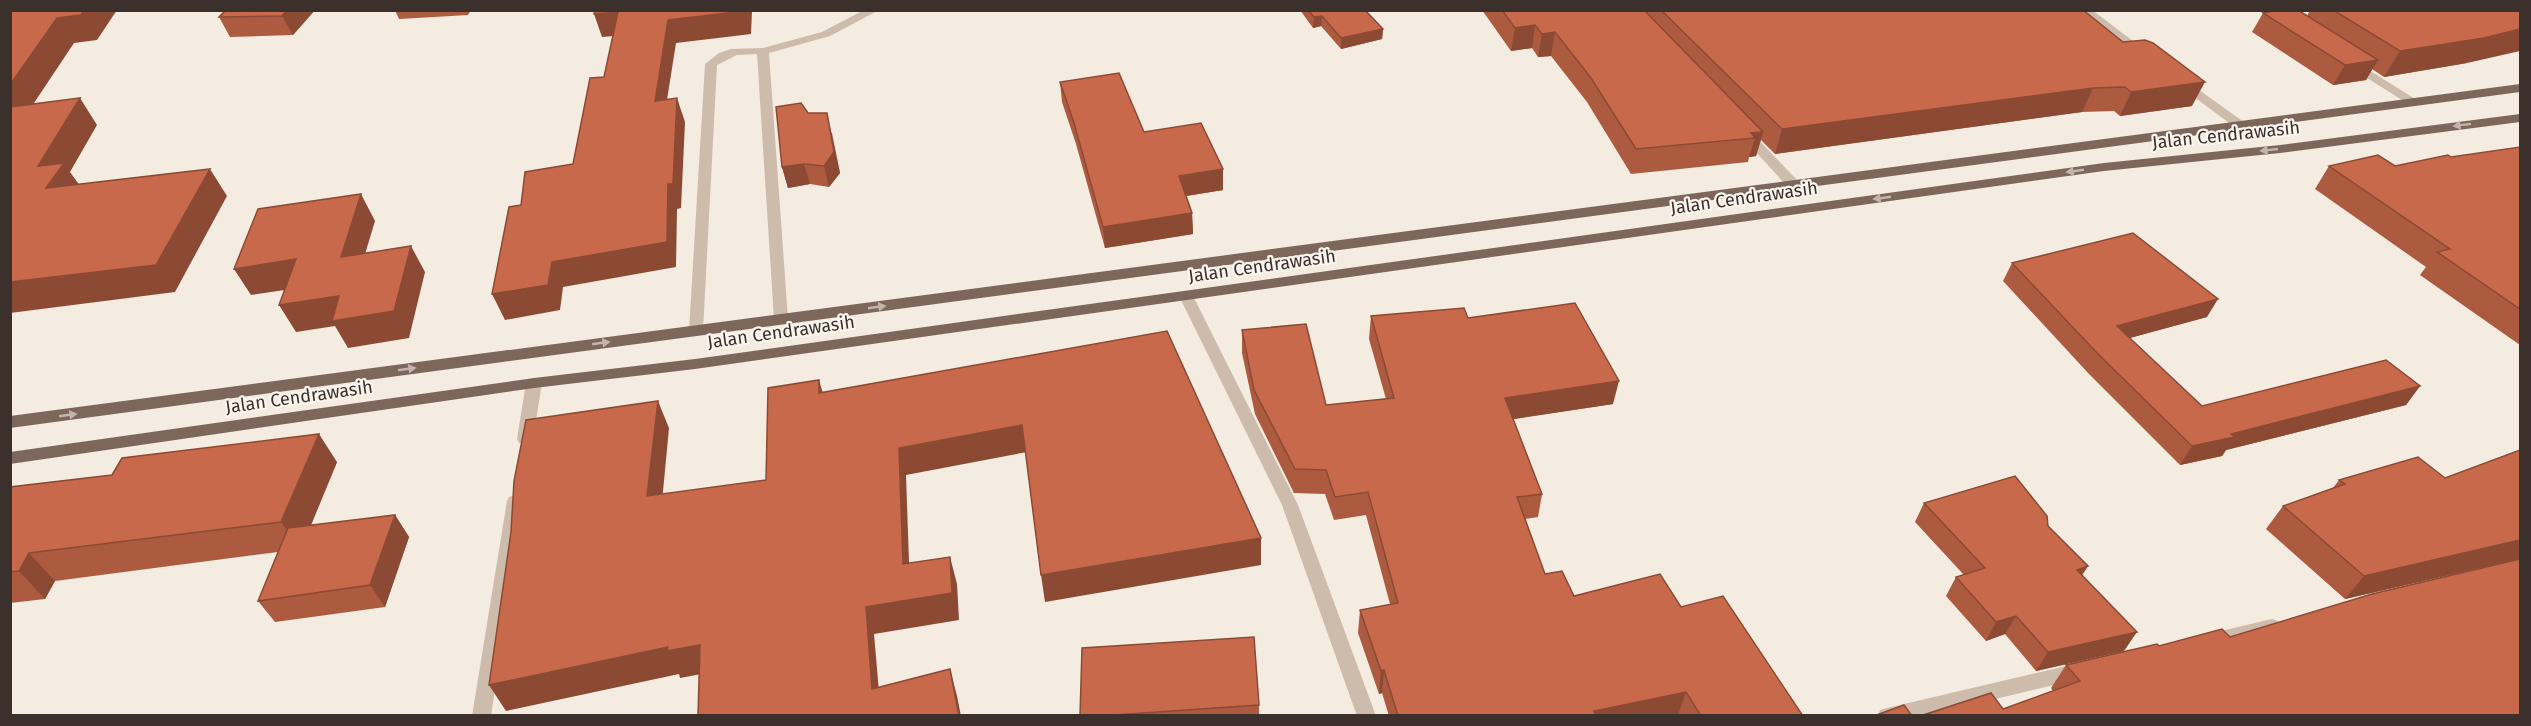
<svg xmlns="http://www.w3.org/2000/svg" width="2531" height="726" viewBox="0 0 2531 726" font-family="'Fira Sans',sans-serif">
	<rect width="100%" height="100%" fill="#f4ebe1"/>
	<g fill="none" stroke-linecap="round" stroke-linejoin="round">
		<g fill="#cdbbac" fill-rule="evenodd">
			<polygon points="864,10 879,10 830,36 769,53 788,319 781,324 774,319 757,54 737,55 717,65 703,331 696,336 691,334 689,331 705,64 719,53 731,49 763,48 822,32"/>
			<polygon points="2079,10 2092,10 2150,54 2148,56 2140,56"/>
			<polygon points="2352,61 2356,62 2420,102 2418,105 2410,105 2348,66 2348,62"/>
			<polygon points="2182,78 2244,122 2246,125 2244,128 2236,128 2178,85 2178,79"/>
			<polygon points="1746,130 1750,131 1798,181 1799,184 1798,187 1788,187 1742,137 1740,134"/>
			<polygon points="1186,291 1193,296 1298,505 1376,716 1357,716 1282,505 1179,296"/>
			<polygon points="534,378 542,383 533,439 531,443 519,443 517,439 526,383"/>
			<polygon points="515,495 521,497 523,501 491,716 472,716 507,501 509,497"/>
			<polygon points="2272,619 2278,621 2281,626 2278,631 2208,648 2202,646 2199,641 2202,636 2208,634"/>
			<polygon points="2079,663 2086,665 2088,671 2086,677 2079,679 1924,716 1878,716 1880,710 1887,708"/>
		</g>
		<g fill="#7d675c" fill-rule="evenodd">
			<polygon points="2520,84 2520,92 10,428 10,416"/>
			<polygon points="2520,114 2520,122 2280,153 2104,171 695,369 534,388 10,464 10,452 534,378 695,359 2104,163 2280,145"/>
		</g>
	</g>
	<g fill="#ac5a40">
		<polygon points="226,10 315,10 293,35 230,37 219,17"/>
		<polygon points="395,10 471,10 468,15 399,19"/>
		<polygon points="1300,10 1365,10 1383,29 1382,39 1341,49 1321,26 1313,28"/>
		<polygon points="1482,10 2083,10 2192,106 2120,116 2114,111 2082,112 1775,154 1761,140 1756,156 1749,157 1748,162 1631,174 1587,102 1551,56 1538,57 1532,48 1511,51"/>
		<polygon points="2310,10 2520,10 2467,63 2384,77 2372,69 2366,80 2333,85 2252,32 2263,13 2307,16"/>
		<polygon points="1060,82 1144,132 1223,169 1223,190 1186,196 1192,213 1193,234 1105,248 1076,144 1062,102"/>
		<polygon points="808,113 832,133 840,173 829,187 810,184 788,188 782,167"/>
		<polygon points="2520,147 2520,345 2420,275 2426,267 2315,189 2329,166 2395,166"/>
		<polygon points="2012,263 2207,317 2130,338 2202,406 2420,386 2406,405 2226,450 2222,456 2180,465 2089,374 2003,281"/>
		<polygon points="1371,316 1468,318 1613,404 1513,419 1542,494 1538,517 1525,519 1545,574 1574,596 1681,607 1803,716 1389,716 1382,693 1379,694 1358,633 1360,610 1390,604 1366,515 1334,520 1325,494 1294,493 1255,414 1242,353 1242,330 1326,405 1386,399 1369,339"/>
		<polygon points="2520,450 2520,716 2003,709 2053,691 2051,688 2066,665 2159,646 2230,637 2519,559 2345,599 2266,529 2283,506 2333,488 2339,480 2445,478"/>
		<polygon points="337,462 311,525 395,515 409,537 385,607 275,622 258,601 278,552 55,581 45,599 10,603 10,487"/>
		<polygon points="1924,503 2048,526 2088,566 2082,575 2124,651 2036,671 2005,634 1986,641 1946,596 1956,577 1964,575 1915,522"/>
		<polygon points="1259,705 1259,716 1080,716"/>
	</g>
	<g fill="#8c4a34">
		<polygon points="84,10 117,10 97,40 74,43 10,139 10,85 57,18"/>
		<polygon points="287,10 315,10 293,35 282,16"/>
		<polygon points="757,10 752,11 751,34 676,43 663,125 655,101 668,20 745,11"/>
		<polygon points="618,12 626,35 602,37 594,14"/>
		<polygon points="1322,16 1321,26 1313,28 1314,17"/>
		<polygon points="1535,25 1532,48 1511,51 1515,28"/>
		<polygon points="1383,29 1382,39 1341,49 1341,38"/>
		<polygon points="2520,29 2520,51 2467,63 2384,77 2400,51"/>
		<polygon points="1555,32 1551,56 1538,57 1542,34"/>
		<polygon points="2378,60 2366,80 2333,85 2345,65"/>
		<polygon points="2205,82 2192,106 2120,116 2131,92"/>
		<polygon points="2093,88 2082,112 1775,154 1782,129"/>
		<polygon points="80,98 97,125 70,172 83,190 46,188 38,166"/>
		<polygon points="677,98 685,122 681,208 677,209 676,267 563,287 560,310 505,320 492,294 552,262 668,184"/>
		<polygon points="827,113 840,173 829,187 824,166"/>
		<polygon points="1763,132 1756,156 1749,157 1755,138 1751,133"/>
		<polygon points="804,164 810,184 788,188 782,167"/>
		<polygon points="210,169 227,196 175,292 10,313 10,282"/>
		<polygon points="1223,169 1223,190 1180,197 1179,176"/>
		<polygon points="361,194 375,221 356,284 341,257"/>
		<polygon points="1192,213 1193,234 1105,248 1103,227"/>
		<polygon points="411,246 425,272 409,338 348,348 335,326 296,332 279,305"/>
		<polygon points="296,259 312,286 251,295 234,269"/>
		<polygon points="2218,299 2207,317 2107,344 2117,326"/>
		<polygon points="819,380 827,407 819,393"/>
		<polygon points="1619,381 1613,404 1501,421 1505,398"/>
		<polygon points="2420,386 2406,405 2226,450 2222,456 2180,465 2192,446 2231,434"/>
		<polygon points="658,401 669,428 660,523 647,496"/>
		<polygon points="1022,425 1027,452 906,475 910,591 903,564 899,448"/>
		<polygon points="319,434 337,462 301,549 281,522"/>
		<polygon points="395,515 409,537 385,607 370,585"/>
		<polygon points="1261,538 1261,565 1045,602 1041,575"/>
		<polygon points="2520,540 2520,558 2519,559 2345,599 2364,576"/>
		<polygon points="29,553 55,581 45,599 19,571"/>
		<polygon points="950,557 957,584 959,620 874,634 881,715 872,689 866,607"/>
		<polygon points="2088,566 2076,584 2077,570"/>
		<polygon points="2016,616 2005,634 1986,641 1996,622"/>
		<polygon points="2137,632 2124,651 2036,671 2048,652"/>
		<polygon points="700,645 712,672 680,678 679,674 506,711 489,685 668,647"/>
		<polygon points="950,669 957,696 961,716 959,716"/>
		<polygon points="1384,670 1382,693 1379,694 1381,671"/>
		<polygon points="1686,692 1678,715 1593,716 1594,711"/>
	</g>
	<g fill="#c8694b" stroke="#8c4a34" stroke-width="1.5">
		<polygon points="10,10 84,10 81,15 57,18 10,85"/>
		<polygon points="226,10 287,10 282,16 219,17"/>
		<polygon points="595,10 745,11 668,20 655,101 677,98 673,184 668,184 667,242 552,262 548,285 492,294 509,207 521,205 525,172 573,164 590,78 604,77 618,12 594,14"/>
		<polygon points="1308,10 1365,10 1383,29 1341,38 1322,16 1314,17"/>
		<polygon points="1502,10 1644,10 1763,132 1751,133 1755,138 1636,149 1591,78 1555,32 1542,34 1535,25 1515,28"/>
		<polygon points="1661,10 2083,10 2123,42 2145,40 2153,43 2205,82 2131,92 2125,87 2093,88 1782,129"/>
		<polygon points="2279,10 2298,10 2378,60 2345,65 2263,13"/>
		<polygon points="2333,10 2520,10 2520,29 2484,38 2400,51"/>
		<polygon points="1119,73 1144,132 1201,123 1223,169 1179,176 1192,213 1103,227 1074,123 1060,82"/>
		<polygon points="80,98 38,166 64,163 46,188 210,169 156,265 10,282 10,107"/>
		<polygon points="801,103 808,113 827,113 834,152 824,166 804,164 782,167 776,107"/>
		<polygon points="2520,147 2520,309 2437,252 2450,249 2329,166 2378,155 2395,166 2448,155 2451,157"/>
		<polygon points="361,194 341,257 411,246 394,311 332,321 339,296 279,305 296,259 234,269 258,209"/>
		<polygon points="2133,233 2218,299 2117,326 2202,406 2386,360 2420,386 2231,434 2235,437 2192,446 2099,355 2012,263"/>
		<polygon points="1575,303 1619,381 1505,398 1542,494 1517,497 1545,574 1562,571 1574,596 1660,574 1681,607 1723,596 1803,716 1701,716 1686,692 1594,711 1596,716 1398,716 1384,670 1381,671 1360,610 1398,603 1368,492 1335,497 1326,470 1295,469 1254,390 1242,330 1306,324 1326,405 1394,398 1371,316 1464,308 1468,318"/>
		<polygon points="1167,331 1261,538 1041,575 1022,425 899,448 903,564 950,557 952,593 866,607 872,689 950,669 959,716 698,716 700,645 667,651 668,647 489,685 511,532 514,481 526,420 658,401 647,496 766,480 768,388 819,380 819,393"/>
		<polygon points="319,434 281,522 29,553 19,571 10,572 10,487 112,475 122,458"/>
		<polygon points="2520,450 2520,540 2364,576 2283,506 2345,484 2339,480 2418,457 2445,478"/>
		<polygon points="2015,476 2047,516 2048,526 2088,566 2077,570 2137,632 2048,652 2016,616 1996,622 1956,577 1985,568 1924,503"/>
		<polygon points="395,515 370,585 258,601 288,528"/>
		<polygon points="2520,559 2520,716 1920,716 1991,693 2003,709 2080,681 2066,665 2157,644 2159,646 2222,629 2230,637 2372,594"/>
		<polygon points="1254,637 1259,705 1099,716 1080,716 1082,648"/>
		<polygon points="1904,705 1912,716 1874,716"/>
	</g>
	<defs><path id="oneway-solid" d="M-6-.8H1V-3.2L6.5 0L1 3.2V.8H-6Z" transform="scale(1.5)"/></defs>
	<g fill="#c2b5ac">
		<use href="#oneway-solid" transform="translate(2462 125) rotate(173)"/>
		<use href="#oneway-solid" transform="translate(2269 150) rotate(174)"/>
		<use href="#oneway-solid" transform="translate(2075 171) rotate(172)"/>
		<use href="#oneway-solid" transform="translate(1882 198) rotate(172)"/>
		<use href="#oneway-solid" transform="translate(877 307) rotate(-8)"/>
		<use href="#oneway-solid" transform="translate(601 343) rotate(-8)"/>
		<use href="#oneway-solid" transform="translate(407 369) rotate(-8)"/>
		<use href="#oneway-solid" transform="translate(68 415) rotate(-8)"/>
	</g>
	<g text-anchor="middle" stroke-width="4.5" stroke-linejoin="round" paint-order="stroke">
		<g font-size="18" fill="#3b302b" stroke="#fbf5ee">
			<text transform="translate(2226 135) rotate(-6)" y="6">Jalan Cendrawasih</text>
			<text transform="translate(1744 198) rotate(-8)" y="6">Jalan Cendrawasih</text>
			<text transform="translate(1262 266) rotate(-8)" y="6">Jalan Cendrawasih</text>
			<text transform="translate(781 332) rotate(-8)" y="6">Jalan Cendrawasih</text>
			<text transform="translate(299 397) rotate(-8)" y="6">Jalan Cendrawasih</text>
		</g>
	</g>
	<rect width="2531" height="726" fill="none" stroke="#3b302b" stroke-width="24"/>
</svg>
